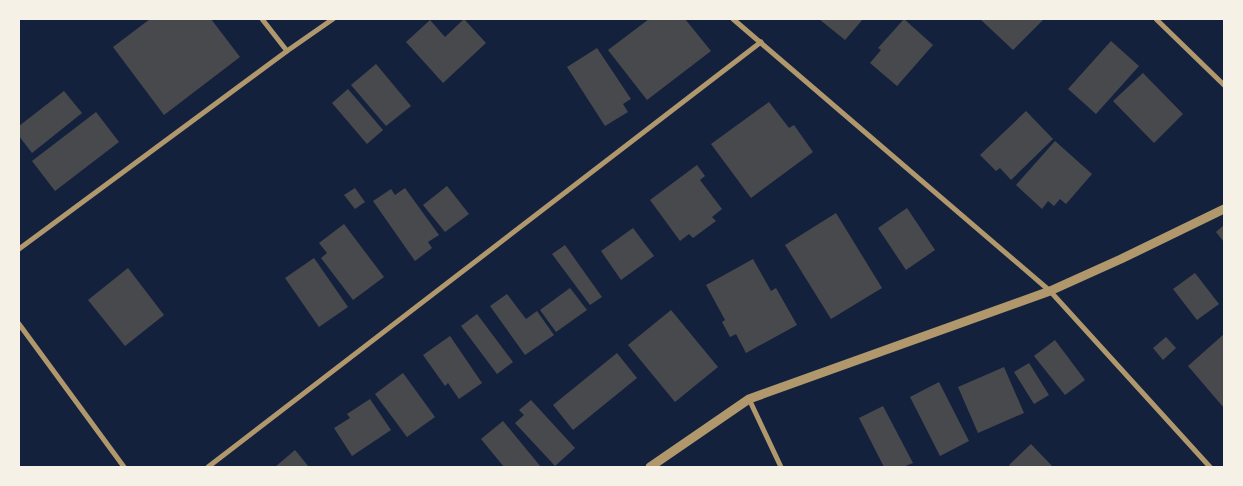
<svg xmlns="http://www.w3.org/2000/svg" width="1243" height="486" viewBox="0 0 1243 486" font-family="'Playfair Display',serif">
	<rect width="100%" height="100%" fill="#14213d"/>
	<g fill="#48494c">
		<polygon points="150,19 211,19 240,57 164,115 113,47"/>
		<polygon points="464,19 486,43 443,83 406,42 430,20 445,37"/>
		<polygon points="649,19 685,19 711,51 647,100 608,50"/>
		<polygon points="819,19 863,19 845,40"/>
		<polygon points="904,19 933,45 897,86 870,63 881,50 878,48"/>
		<polygon points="980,19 1044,19 1013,50"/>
		<polygon points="1111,41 1139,66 1096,114 1068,89"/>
		<polygon points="597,48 631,99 623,104 628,112 605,126 567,67"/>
		<polygon points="376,64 411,106 386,126 351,85"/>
		<polygon points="1143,73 1183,114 1154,143 1113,101"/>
		<polygon points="348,89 383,130 367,144 332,103"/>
		<polygon points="64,91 82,113 32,153 19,136 19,126"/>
		<polygon points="769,102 789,128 794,125 813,152 751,198 711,144"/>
		<polygon points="1026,111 1053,139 1011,180 1000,168 996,171 980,155"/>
		<polygon points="96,112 119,142 55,191 32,161"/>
		<polygon points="1055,141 1092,174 1066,204 1060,199 1054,206 1048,201 1042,209 1016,185"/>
		<polygon points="697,165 705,176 700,180 722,209 712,217 716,221 693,238 689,234 680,241 650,200"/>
		<polygon points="447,186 469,214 445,232 423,205"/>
		<polygon points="355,188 365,202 355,209 344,195"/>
		<polygon points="405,188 439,235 428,242 432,248 415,261 373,201 391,189 395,195"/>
		<polygon points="907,208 935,250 906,270 878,228"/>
		<polygon points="836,213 882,288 831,319 785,245"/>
		<polygon points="344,224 384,277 353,300 321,258 327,253 319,243"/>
		<polygon points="1224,225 1224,242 1216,232"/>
		<polygon points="633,228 654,256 621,280 601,251"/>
		<polygon points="565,245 602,297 590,305 552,254"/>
		<polygon points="314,258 348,307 319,327 285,278"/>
		<polygon points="753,259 771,291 776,288 797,325 746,353 736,334 730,337 722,322 725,320 706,285"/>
		<polygon points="128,268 164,315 125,346 88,300"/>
		<polygon points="1195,273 1219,304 1197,320 1173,289"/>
		<polygon points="570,288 587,310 556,332 540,310"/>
		<polygon points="507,294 526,319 537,311 554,335 525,355 490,306"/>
		<polygon points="671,310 718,367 675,402 628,345"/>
		<polygon points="477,314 513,362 497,374 461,326"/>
		<polygon points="1224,334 1224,408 1188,366"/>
		<polygon points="450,336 482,383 459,399 448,383 445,386 423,355"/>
		<polygon points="1166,337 1176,348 1163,360 1153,348"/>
		<polygon points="1055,340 1085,380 1065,395 1034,356"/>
		<polygon points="617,353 637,378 573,430 553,405"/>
		<polygon points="1029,363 1049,395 1034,404 1014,372"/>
		<polygon points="1004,367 1024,413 978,433 958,387"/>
		<polygon points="403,373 435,417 407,437 375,394"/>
		<polygon points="939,382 969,441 940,456 910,397"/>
		<polygon points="370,399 391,430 352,456 334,428 350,418 347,414"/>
		<polygon points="531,400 575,448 555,466 515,423 524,415 519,410"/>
		<polygon points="883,406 913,463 903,467 884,467 859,418"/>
		<polygon points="503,421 541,467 504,467 481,439"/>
		<polygon points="1031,444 1053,467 1011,467 1009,465"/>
		<polygon points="295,450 309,467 275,467"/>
	</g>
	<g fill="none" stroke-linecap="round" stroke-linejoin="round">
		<g stroke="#b1986c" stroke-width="5">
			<polyline points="262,19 287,51"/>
			<polyline points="733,19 1050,291 1210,467"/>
			<polyline points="1156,19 1224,85"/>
			<polyline points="19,249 287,51 333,19"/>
			<polyline points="19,324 124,467"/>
			<polyline points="749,399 781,467"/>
			<polyline points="208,467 761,42"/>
		</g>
		<polyline stroke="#b1986c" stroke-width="9" points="650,467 749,399 1050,291 1121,259 1224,209"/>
	</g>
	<rect width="1243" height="486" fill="none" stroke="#f6f1e7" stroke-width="40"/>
</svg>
